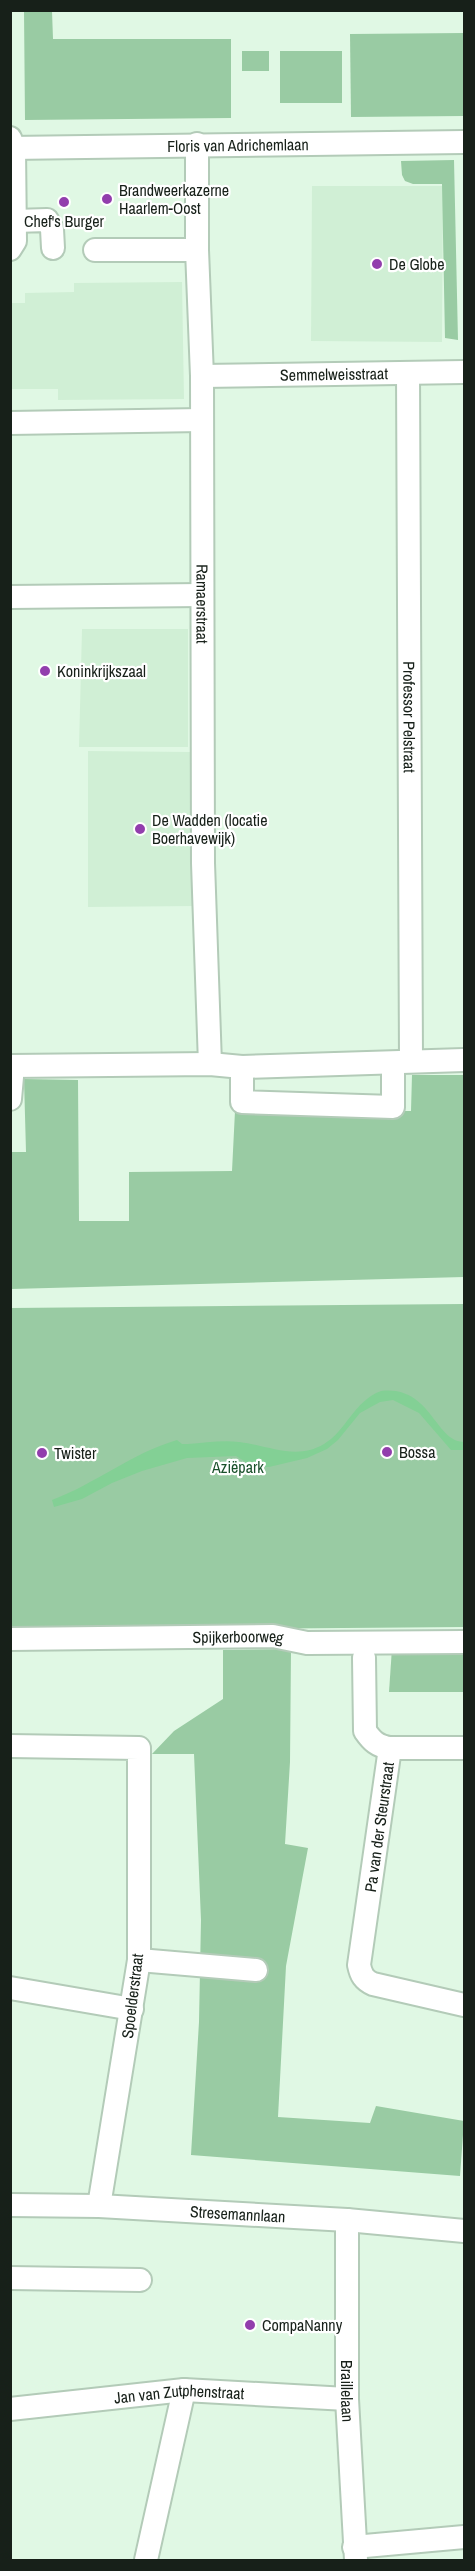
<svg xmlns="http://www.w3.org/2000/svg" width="475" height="2571" viewBox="0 0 475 2571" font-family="'Archivo Narrow',sans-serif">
	<rect width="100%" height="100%" fill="#e0f8e4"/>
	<g fill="#d0efd5">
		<polygon points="312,186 443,186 442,342 311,341"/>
		<polygon points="182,282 184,399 58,400 58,389 11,389 11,303 25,303 25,293 74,292 74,283"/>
		<polygon points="82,629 188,629 188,747 79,747"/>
		<polygon points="88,751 190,752 195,906 88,907"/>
	</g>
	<g fill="#99cba3">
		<polygon points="24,11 52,11 53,39 231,39 231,118 25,120"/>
		<polygon points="464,33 464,116 351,117 350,34"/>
		<rect x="242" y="51" width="27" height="20"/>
		<rect x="280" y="51" width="62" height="52"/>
		<polygon points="454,160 458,340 445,338 442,184 413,184 405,181 402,175 401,161"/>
		<polygon points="412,1075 464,1075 464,1277 11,1289 10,1152 26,1152 24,1079 78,1080 79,1221 129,1221 129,1172 232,1171 235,1111 411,1111"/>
		<polygon points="464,1304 464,1627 11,1631 11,1308"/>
		<polygon points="464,1647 464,1692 389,1692 392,1648"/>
		<polygon points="291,1649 290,1762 285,1844 308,1848 286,1966 278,2117 370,2123 376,2106 464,2121 460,2176 191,2155 199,2022 201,1920 194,1754 152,1754 174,1731 223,1699 223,1650"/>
	</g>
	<path fill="#83d095" d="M381 1391C431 1385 435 1442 464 1442V1450H451L419 1413 393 1400 380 1402 360 1413 338 1440 327 1449 307 1458 269 1467H254L236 1456 187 1458 142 1471 112 1483 82 1499 54 1507 52 1500C95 1484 132 1453 177 1440L182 1444H188C204 1443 222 1440 239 1442 268 1445 296 1461 324 1444 346 1431 354 1401 381 1391Z"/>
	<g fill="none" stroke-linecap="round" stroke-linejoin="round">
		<defs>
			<g id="minor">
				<polyline points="10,138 14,148 15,241 10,249"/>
				<path id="s1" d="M197 144V250L202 376 203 863 210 1064"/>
				<path id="s2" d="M10 148 464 142"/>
				<polyline points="15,221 47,220 52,229 53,248"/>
				<polyline points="95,250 197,250"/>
				<path id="s3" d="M408 373 411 1060"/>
				<path id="s4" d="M202 376 464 372"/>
				<polyline points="10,423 202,420"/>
				<polyline points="10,597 202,595"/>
				<polyline points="10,1066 210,1064 242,1067 464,1060"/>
				<polyline points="242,1067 242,1102 393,1107 393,1063"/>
				<polyline points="10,1099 13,1066"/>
				<path id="s5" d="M10 1639 273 1636 307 1643 464 1642"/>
				<path d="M364 1658 365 1731C372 1741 377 1746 390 1748H464"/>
				<polyline points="10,1746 139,1748 139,1960 99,2206"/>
				<path d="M390 1748 359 1965C361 1975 364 1980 373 1984L464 2005"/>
				<polyline points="139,1960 256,1970"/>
				<polyline points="10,1988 132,2009"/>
				<path id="s6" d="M10 2205 99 2206 347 2220 464 2231"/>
				<path id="s7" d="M347 2220V2399L356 2560"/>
				<polyline points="10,2278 140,2280"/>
				<path id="s8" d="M10 2409 184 2390 347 2399"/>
				<polyline points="354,2547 464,2537"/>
				<polyline points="146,2560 184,2390"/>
			</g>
		</defs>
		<use href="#minor" stroke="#b3cbb8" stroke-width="26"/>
		<use href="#minor" stroke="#fff" stroke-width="22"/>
	</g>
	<g fill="#923ead" stroke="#fff" stroke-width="2">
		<circle cx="107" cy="199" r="6"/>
		<circle cx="64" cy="202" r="6"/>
		<circle cx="377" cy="264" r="6"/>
		<circle cx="45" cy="671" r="6"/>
		<circle cx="140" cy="829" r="6"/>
		<circle cx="387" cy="1452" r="6"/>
		<circle cx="42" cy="1453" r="6"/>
		<circle cx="250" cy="2325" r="6"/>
	</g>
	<g text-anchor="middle" stroke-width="4.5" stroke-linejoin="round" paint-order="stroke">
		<g font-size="16" fill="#172019" stroke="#fff">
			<text dy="6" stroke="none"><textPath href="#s2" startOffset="228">Floris van Adrichemlaan</textPath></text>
			<text dy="6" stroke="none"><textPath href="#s4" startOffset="132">Semmelweisstraat</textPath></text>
			<text dy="6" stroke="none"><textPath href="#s1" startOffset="460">Ramaerstraat</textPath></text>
			<text dy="6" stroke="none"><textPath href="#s3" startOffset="344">Professor Pelstraat</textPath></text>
			<text dy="6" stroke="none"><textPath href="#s5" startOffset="228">Spijkerboorweg</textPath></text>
			<text transform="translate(379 1827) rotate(-82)" y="6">Pa van der Steurstraat</text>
			<text transform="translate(132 1996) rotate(-83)" y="6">Spoelderstraat</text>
			<text dy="6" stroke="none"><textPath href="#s6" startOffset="228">Stresemannlaan</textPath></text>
			<text dy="6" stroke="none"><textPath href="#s7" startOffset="171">Braillelaan</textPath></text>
			<text dy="6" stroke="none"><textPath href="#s8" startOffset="170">Jan van Zutphenstraat</textPath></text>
		</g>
		<g font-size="16" fill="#172019" stroke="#fff" text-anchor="start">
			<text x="119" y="196">Brandweerkazerne<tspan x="119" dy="18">Haarlem-Oost</tspan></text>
			<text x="64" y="227" text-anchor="middle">Chef's Burger</text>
			<text x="389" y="270">De Globe</text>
			<text x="57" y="677">Koninkrijkszaal</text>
			<text x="152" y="826">De Wadden (locatie<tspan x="152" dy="18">Boerhavewijk)</tspan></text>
			<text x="399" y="1458">Bossa</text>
			<text x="54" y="1459">Twister</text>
			<text x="262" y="2331">CompaNanny</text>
		</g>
		<g font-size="16" fill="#19502a" stroke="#fff">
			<text x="238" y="1473">Aziëpark</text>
		</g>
	</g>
	<rect width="475" height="2571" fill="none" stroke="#172019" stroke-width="24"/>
</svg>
